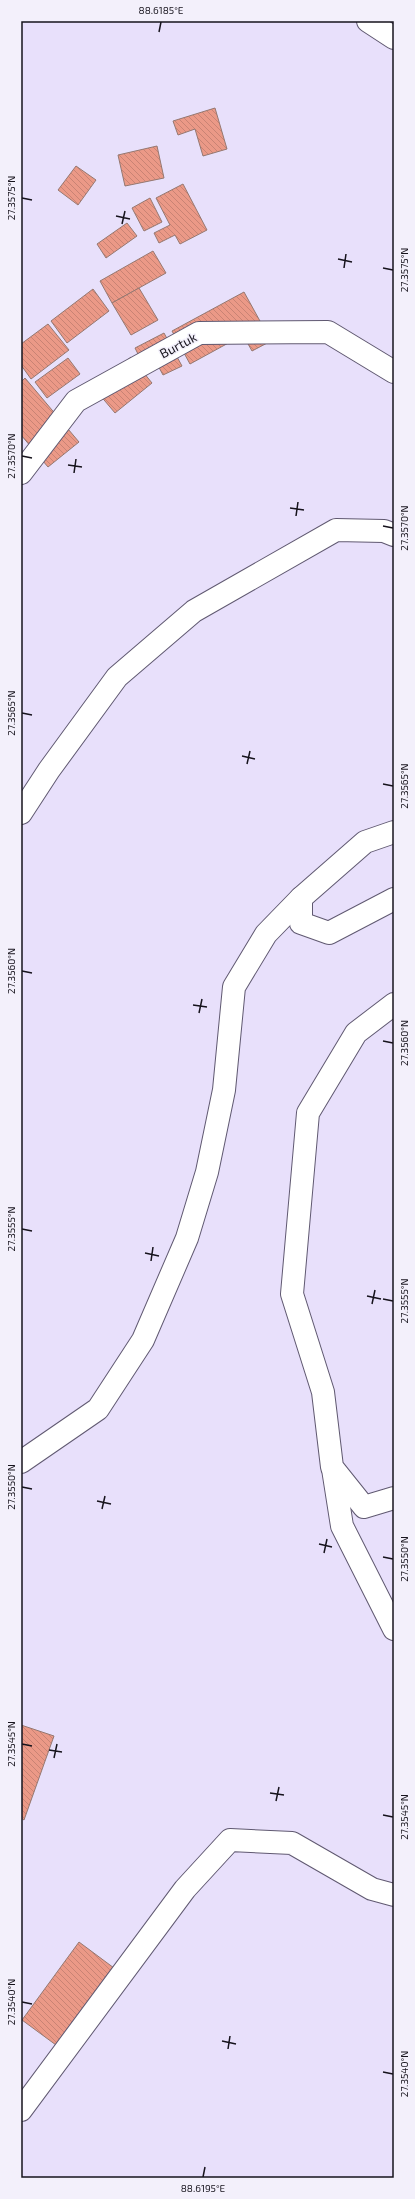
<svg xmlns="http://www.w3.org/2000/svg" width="415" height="2199" viewBox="0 0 415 2199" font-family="'Exo 2',sans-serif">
	<defs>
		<pattern id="building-back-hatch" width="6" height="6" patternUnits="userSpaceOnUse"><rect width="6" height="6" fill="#eb9987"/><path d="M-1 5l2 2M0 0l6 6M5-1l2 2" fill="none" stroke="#c98374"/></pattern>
	</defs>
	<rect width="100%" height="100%" fill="#e8e0fb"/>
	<g fill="url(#building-back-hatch)" stroke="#957871">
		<polygon points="215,108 227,149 203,156 195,129 178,135 173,121"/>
		<polygon points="157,146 164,178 125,186 118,155"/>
		<polygon points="76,166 96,180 78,205 58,190"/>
		<polygon points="183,184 207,230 180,244 175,235 159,243 154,233 170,225 156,198"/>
		<polygon points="150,198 162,222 144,231 132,208"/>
		<polygon points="127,223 137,236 106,258 97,244"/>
		<polygon points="153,251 166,273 112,303 100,281"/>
		<polygon points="139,288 158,320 131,335 112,303"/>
		<polygon points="93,289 109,311 67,343 51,321"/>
		<polygon points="244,292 271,341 252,351 243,335 190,364 172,331"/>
		<polygon points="48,324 69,350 31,379 21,365 21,344"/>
		<polygon points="164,333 182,366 163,375 154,358 143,364 135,348"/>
		<polygon points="131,357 152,383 115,413 94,388"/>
		<polygon points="68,358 80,374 47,398 35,382"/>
		<polygon points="25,378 79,442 48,467 21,435 21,382"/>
		<polygon points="21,1725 54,1736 24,1820 21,1818"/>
		<polygon points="79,1942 114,1968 56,2045 22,2020"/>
	</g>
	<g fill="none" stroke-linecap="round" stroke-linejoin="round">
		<defs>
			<g id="minor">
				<polyline points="21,813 49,770 117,677 194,611 336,530 384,531 394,535"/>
				<polyline points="394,832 365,842 301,898 301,923 329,933 394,899"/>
				<polyline points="394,1004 356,1033 308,1113 292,1294 323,1392 332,1467 364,1507 394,1498"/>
				<polyline points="21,1462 98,1409 143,1340 187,1238 207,1172 224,1090 234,987 266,934 301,898"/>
				<polyline points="333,1469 342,1526 394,1629"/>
				<polyline points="21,2110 185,1889 230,1840 292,1843 372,1889 394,1895"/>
			</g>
			<polyline id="primary" points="21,473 76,401 199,333 328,332 394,372"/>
			<polyline id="trunk" points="368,21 394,38"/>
		</defs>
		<use href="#minor" stroke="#605971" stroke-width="24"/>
		<use href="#primary" stroke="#605971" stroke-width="24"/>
		<use href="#trunk" stroke="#605971" stroke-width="24"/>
		<use href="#minor" stroke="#fff" stroke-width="22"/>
		<use href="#primary" stroke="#fff" stroke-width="22"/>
		<use href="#trunk" stroke="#fff" stroke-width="22"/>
	</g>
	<path fill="none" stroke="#16131c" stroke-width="1.5" d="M159 32 161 22M22 198 32 200M116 216 130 219M122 224 125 211M338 259 352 262M344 268 346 254M383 268 393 270M22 456 32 458M68 465 82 467M74 473 76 459M290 508 304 510M296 516 298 502M383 526 393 528M22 713 32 715M242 756 255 759M247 764 250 751M383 784 393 786M22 971 32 973M193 1005 207 1007M199 1013 202 999M383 1041 393 1043M22 1229 32 1231M145 1253 159 1256M151 1261 153 1247M367 1296 381 1299M383 1299 393 1301M372 1304 375 1290M22 1487 32 1489M97 1501 111 1504M102 1509 105 1496M319 1544 332 1547M324 1553 327 1539M383 1557 393 1559M22 1744 32 1746M49 1750 62 1752M54 1758 57 1744M270 1793 284 1795M276 1801 279 1787M383 1815 393 1817M22 2002 32 2004M222 2041 236 2044M228 2049 230 2036M383 2072 393 2074M203 2177 205 2167"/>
	<g text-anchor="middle" stroke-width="3" stroke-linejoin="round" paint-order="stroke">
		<g font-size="13" fill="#16131c" stroke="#f3f0fb">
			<text transform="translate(178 345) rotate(-28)" y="5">Burtuk</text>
		</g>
	</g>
	<rect width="415" height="2199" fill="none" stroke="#f3f0fb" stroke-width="44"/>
	<rect x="22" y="22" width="371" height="2155" fill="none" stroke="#16131c" stroke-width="1.5"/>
	<g font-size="10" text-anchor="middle" fill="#16131c">
		<text x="161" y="14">88.6185°E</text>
		<text transform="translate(11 198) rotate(-90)" y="4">27.3575°N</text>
		<text transform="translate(404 270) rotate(-90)" y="4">27.3575°N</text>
		<text transform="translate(11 456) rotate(-90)" y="4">27.3570°N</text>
		<text transform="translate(404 528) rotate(-90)" y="4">27.3570°N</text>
		<text transform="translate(11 713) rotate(-90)" y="4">27.3565°N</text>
		<text transform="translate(404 786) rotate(-90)" y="4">27.3565°N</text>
		<text transform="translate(11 971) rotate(-90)" y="4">27.3560°N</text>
		<text transform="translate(404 1043) rotate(-90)" y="4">27.3560°N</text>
		<text transform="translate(11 1229) rotate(-90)" y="4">27.3555°N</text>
		<text transform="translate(404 1301) rotate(-90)" y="4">27.3555°N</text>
		<text transform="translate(11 1487) rotate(-90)" y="4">27.3550°N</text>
		<text transform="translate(404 1559) rotate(-90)" y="4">27.3550°N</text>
		<text transform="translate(11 1744) rotate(-90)" y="4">27.3545°N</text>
		<text transform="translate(404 1817) rotate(-90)" y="4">27.3545°N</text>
		<text transform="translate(11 2002) rotate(-90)" y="4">27.3540°N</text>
		<text transform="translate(404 2074) rotate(-90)" y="4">27.3540°N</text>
		<text x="203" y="2192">88.6195°E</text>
	</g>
</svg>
